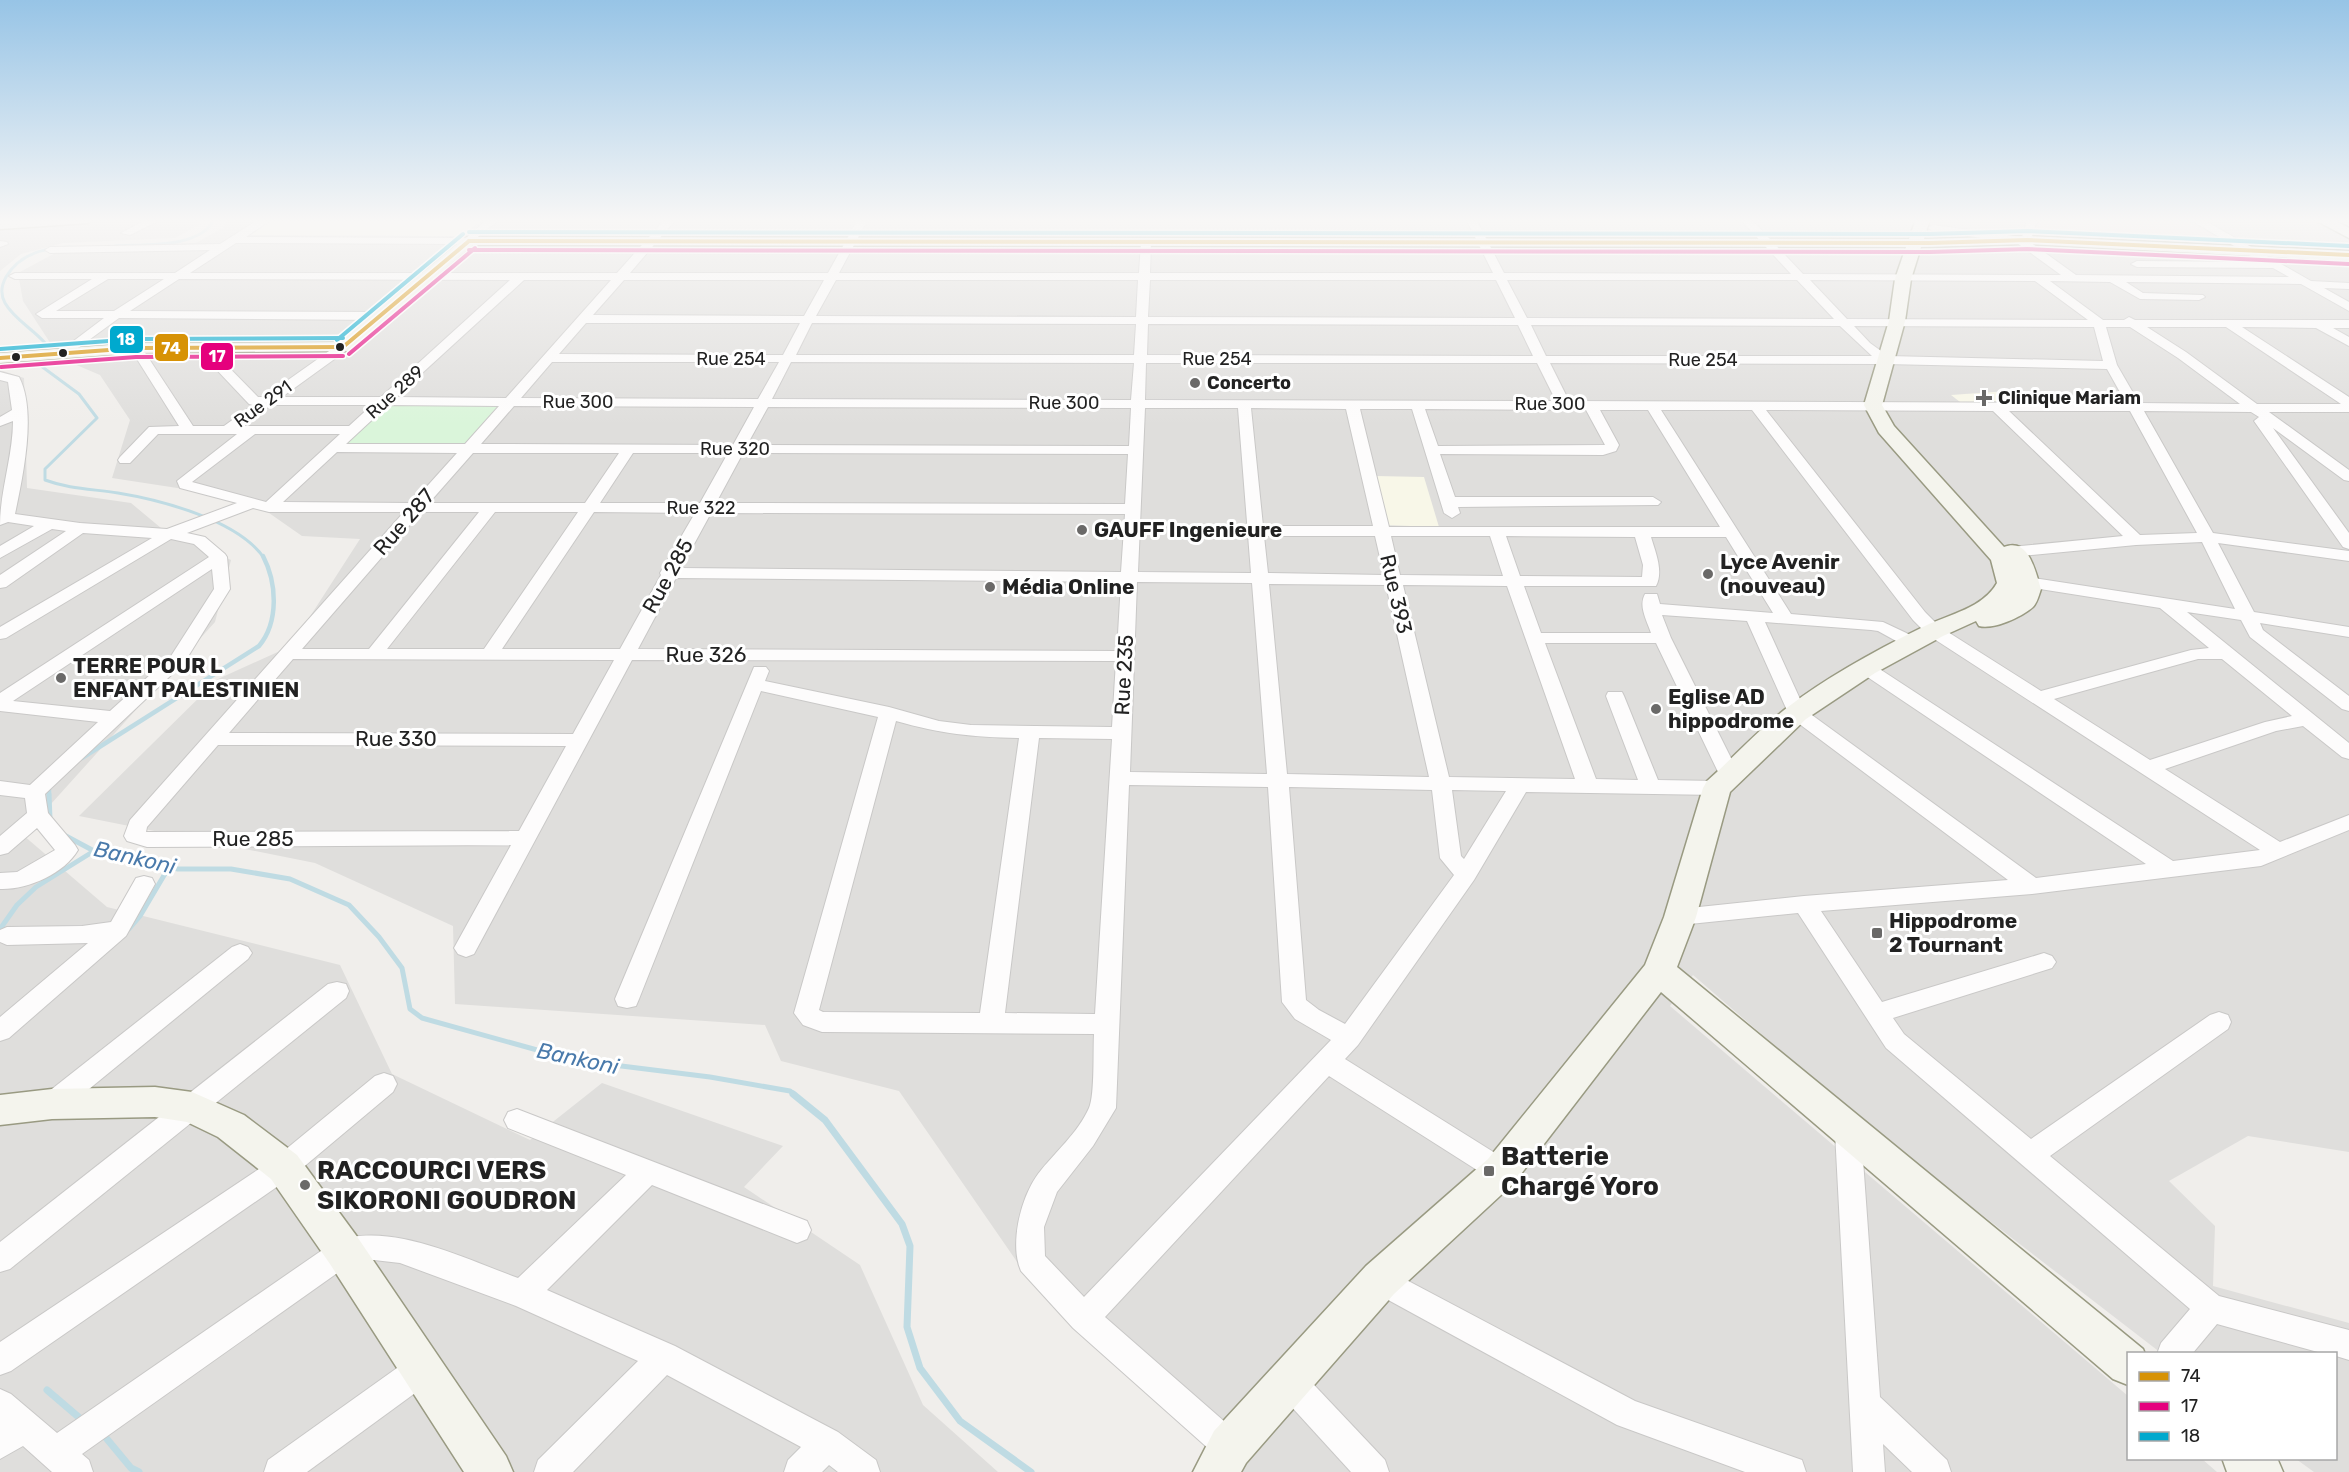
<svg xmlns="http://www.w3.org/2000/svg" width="2349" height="1472" viewBox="0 0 2349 1472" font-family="Rubik,sans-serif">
	<rect width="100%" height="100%" fill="#f0eeeb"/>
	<g fill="#dfdedc">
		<polygon points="0,219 197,219 199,225 175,238 63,243 21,254 0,271"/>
		<polygon points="227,219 2349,219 2349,1152 2248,1136 2169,1181 2215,1226 2213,1286 2349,1323 2349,1472 2314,1472 2296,1459 2336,1458 2336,1354 2161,1353 1877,1134 1693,975 1670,1006 2128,1396 2128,1458 2202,1459 2217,1472 1242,1472 1248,1459 1024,1272 899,1091 781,1061 765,1025 455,1004 453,926 315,863 79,816 218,679 291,646 360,539 302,536 249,499 112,478 130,420 100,375 60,358 23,301 18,273 59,251 196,243 224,227"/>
		<polygon points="0,370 24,378 27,488 131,503 161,528 231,560 215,622 23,835 107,907 340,965 392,1074 530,1140 602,1083 783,1146 744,1187 860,1265 923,1405 998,1472 0,1472"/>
	</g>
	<polygon fill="#f1e3e1" points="2036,219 2183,219 2240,249 2029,237"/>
	<g fill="#f8f7e8">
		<polygon points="275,219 482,219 462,236 249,235"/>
		<polygon points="2007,391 2016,401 1960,402 1951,395"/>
		<polygon points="1375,476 1424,477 1439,527 1383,525"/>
	</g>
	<polygon fill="#daf5da" points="384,402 510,402 469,448 334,448"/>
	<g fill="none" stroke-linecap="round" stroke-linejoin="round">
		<g stroke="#bfdbe3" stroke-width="3">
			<path d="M115 246C143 244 201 249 214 219"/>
			<path d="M71 247C45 247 20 253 6 277 1 286 0 294 5 303 14 319 33 329 45 343L37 363 79 394 97 418 45 469V480C69 489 93 489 118 493 161 500 238 520 264 558"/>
		</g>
		<g stroke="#bfdbe3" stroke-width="4.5">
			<path d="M82 758 259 646C279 622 277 583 263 556"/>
			<polyline points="49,786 49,795"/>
		</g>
		<g stroke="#bfdbe3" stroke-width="5">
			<polyline points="49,794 50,819"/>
			<polyline points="66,836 94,851 178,869 231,869 290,879 349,905 379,937 402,968 410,1009 422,1018 573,1060 710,1077 790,1091 795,1095"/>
			<polyline points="0,929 17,905 36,887 94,851"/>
			<polyline points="129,929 140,916 169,867"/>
		</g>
		<g stroke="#bfdbe3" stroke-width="7">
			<polyline points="793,1094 825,1120 902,1224 910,1246 907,1327 920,1368 960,1421 1031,1472"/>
			<polyline points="47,1390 82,1420"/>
			<polyline points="102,1433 131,1468 139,1472"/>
		</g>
		<defs>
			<g id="street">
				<polygon points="148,219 162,219 130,235 121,233"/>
				<path d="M259 219H272L246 237 466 238 488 219H500L469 244 236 243 190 273H617L665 219H676L630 273H828L858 219H868L839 273H1139L1141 242 1146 239 1151 242 1150 273H1493L1466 219H1476L1504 273 1791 274 1740 219H1751L1803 274 2061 275 2017 243 1933 231 1928 228 1933 225 2022 237 2027 221 2041 219 2036 224 2030 242 2076 275 2289 277 2273 268 2137 267 2131 264 2137 261 2261 262 2189 219H2202L2311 281 2349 283V289L2324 288 2349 302V311L2301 284 2126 282 2143 293 2203 295 2205 297 2199 300 2140 299 2110 282 2050 281 2103 320H2124L2129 317 2135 320H2349V328H2333L2349 337V346L2316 328 2242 327 2349 397V412H2269L2349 470V481L2344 480 2273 428 2349 533V549L2343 547 2254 421 2259 417 2251 412 2144 411 2213 533 2349 551V561L2218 543 2254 612 2349 627V637L2260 623 2263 630 2349 696V711L2342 709 2250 637 2241 620 2187 612 2349 743V759L2342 757 2303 726 2276 731 2165 769 2280 842 2349 815V830L2261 866 2032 894 1821 911 1882 1002 2044 953 2052 956 2056 962 2052 968 1893 1018 1904 1034 2031 1139 2210 1015 2219 1012 2228 1015 2231 1022 2228 1029 2050 1156 2219 1296 2349 1330V1360L2336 1356V1354H2325L2217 1324 2192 1354H2157L2161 1343 2190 1309 1886 1048 1798 913 1680 925 1672 923 1669 917 1672 911 1680 909 1804 896 2008 880 1790 717 1747 621 1662 615 1671 638 1740 776 1737 781 1730 783 1723 781 1720 776 1656 643H1545L1596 779 1638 780 1606 696 1608 692H1622L1624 696 1658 780 1717 781 1724 783 1727 788 1724 793 1717 795 1526 792 1474 880 1358 1045 1345 1059 1511 1163 1515 1171 1511 1179 1501 1183 1491 1179 1329 1076 1105 1317 1241 1436 1246 1447 1241 1458 1230 1463 1219 1458 1073 1328 1021 1271C1009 1244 1021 1197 1038 1174 1055 1152 1078 1133 1089 1108 1095 1095 1093 1050 1094 1034L822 1032 803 1025 794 1013 878 717 761 691 639 999 636 1006 627 1008 618 1006 615 999 754 667H766L769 671 765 681 889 707 939 721 971 725 1112 727 1116 661 632 660 474 954 466 957 458 954 454 948 511 845 147 847 127 841 124 836 130 820 404 512H269L253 508 187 533 205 537 225 554 227 557 230 589 184 663 45 794 48 813 75 845 78 850C64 874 27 890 0 889V873L17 872 55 850 37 828 8 853 0 855V836L27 813 25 798 0 795V781L30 785 98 722 0 711V693L209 557 194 544 171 539 6 638 0 639V627L152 538 83 533 6 587 0 588V575L66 531 52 529 0 558V546L34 526 8 522 0 525C0 490 13 456 13 421L0 426V417L12 410 8 382 0 380V372L19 377C37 411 23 476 15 514L80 523 167 529 237 503 180 488 177 481 237 434H158L130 463H120L118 460 120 457 149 427 179 426 130 348 132 345H140L193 426H224L253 405 249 404 197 349 195 346 197 343H205L258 397H264L339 344H347L349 347 347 350 282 397H381L510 280 179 279 130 311 379 312 385 316 379 320 119 318 67 356 63 355 61 352 63 349 104 318H42L36 314 92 279H15L9 276 15 273H175L210 250 50 253 45 250 50 247 220 244ZM108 279H164L114 311H56ZM524 280H611L506 398 396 397ZM624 280H824L804 316 593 315ZM836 280H1138L1136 317 816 316ZM1150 280H1496L1515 318 1148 317ZM1507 280H1797L1834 319 1527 318ZM1810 280 2035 281 2088 320 1847 319ZM586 323H800L783 355 559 354ZM812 323 1136 324 1134 355H796ZM1148 324 1518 325 1533 356 1147 355ZM1531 325 1840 326 1872 356H1546ZM1854 326 2094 327 2103 361 1888 356 1870 343ZM2106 327H2130L2178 358 2240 404 2139 403 2117 365ZM2147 327H2226L2341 404H2257L2186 352ZM552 362H779L758 399 521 398ZM791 362 1134 363 1131 400 772 399ZM1146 363H1537L1556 401 1145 400ZM1550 363 1885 364 2107 369 2126 403 1569 401ZM271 405H372L349 426H242ZM388 405 499 406 465 444H346ZM514 406 754 407 733 445 481 444ZM768 407 1131 408 1129 446 747 445ZM1145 408H1238L1251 573 1138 572ZM1251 408 1346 409 1373 526H1263ZM1360 409H1412L1444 513 1452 518 1460 513 1458 507 1658 505 1661 502 1653 497H1455L1440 454 1603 455 1616 451 1619 445 1600 410H1648L1720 527H1389ZM1425 409 1586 410 1605 445 1438 446ZM1661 410H1752L1913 620 1928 635 2260 850 2173 861 1872 664H1860L1857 668 1860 672 2146 864 2036 878 1805 710 1765 622 1871 630 1878 631 1907 647H1919L1922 643 1919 639 1883 622 1791 614ZM1766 410 1993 411 2123 536 2000 548 1992 553 1994 556 2000 558 2136 545 2202 542 2235 609 2014 575 2008 576 2006 580 2008 584 2014 585 2160 608 2209 648 2191 650 2041 691 1940 627 1925 612ZM2009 411H2130L2197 533 2140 535ZM255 434H340L266 502 192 482ZM337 452 457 453 412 503 283 502ZM473 453H619L585 503H429ZM633 453H728L700 503H600ZM743 453 1128 454 1125 504 716 503ZM421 512H479L369 649H302ZM495 512H578L484 649H387ZM594 512 695 513 660 573 661 575 620 649H502ZM711 513 1125 514 1121 572 681 568ZM1264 536H1375L1384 575 1268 573ZM1391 536H1490L1503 576 1400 575ZM1506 536 1635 537 1643 565 1642 577 1520 576ZM1651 537H1726L1773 613 1660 604 1657 594H1645C1638 606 1647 621 1651 633H1541L1524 586H1656C1664 571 1655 551 1651 537ZM212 569 214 589 171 656 110 711 13 701ZM676 578 1121 582 1117 651 638 649ZM1137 582 1252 583 1267 774 1130 772ZM1269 584 1386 585 1429 777 1287 774ZM1403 585 1507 586 1575 779 1449 777ZM293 659 614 660 573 734 229 733ZM2198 659H2222L2292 716 2265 722 2150 760 2054 699ZM896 721C942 734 972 737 1019 738L980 1013 823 1012 819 1010ZM1039 738 1112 739 1095 1014 1005 1013ZM218 745 566 746 519 831 146 832 147 827ZM1129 785 1268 787 1282 1002 1295 1019 1331 1040 1084 1297 1045 1256 1044 1227 1057 1192 1093 1146 1116 1108ZM1289 787 1432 790 1440 858 1454 875 1345 1024 1319 1010 1306 1000ZM1452 790 1506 791 1464 859 1461 856Z"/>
				<polygon points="0,241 7,242 8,244 0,247"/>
				<polygon points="144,876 152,878 155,884 126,936 9,1038 0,1041 0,1017 88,943 7,945 0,942 0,930 7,927 82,926 111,922 136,878"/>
				<polygon points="240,944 248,947 252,953 248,959 61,1112 52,1115 43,1112 39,1104 43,1096 232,947"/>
				<polygon points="337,982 346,984 349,991 346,998 10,1269 0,1272 0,1242 328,984"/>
				<polygon points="384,1073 393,1076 397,1084 393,1092 294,1175 11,1371 0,1375 0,1342 274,1159 375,1076"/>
				<path d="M517 1109 807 1221 811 1230 807 1239 797 1243 652 1185 547 1290 675 1346 838 1432 876 1460 880 1472H838L829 1465 822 1472H784L788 1460 801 1447 667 1375 573 1472H534L538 1460 638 1361 516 1306 400 1263 374 1260 350 1264 82 1454 89 1460 93 1472H52L23 1446 0 1459V1389L11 1394 57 1433 334 1242C389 1220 465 1259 518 1278L626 1175 508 1128 504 1120 508 1112Z"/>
				<polygon points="1848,1121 1857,1124 1861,1132 1880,1397 1947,1460 1951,1472 1912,1472 1883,1444 1885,1472 1853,1472 1835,1132 1839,1124"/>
				<polygon points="1380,1266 1635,1401 1802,1460 1806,1472 1745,1472 1617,1425 1370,1290 1365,1280 1370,1270"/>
				<polygon points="422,1354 433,1358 437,1369 433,1380 307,1472 264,1472 268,1460 411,1358"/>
				<polygon points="1289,1365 1300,1370 1385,1460 1389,1472 1351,1472 1278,1392 1273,1381 1278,1370"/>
			</g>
			<g id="secondary">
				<polygon points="20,219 95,219 88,223 0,229 0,221"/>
				<path d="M1916 219H1930L1924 239 2027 236 2349 251V261L2027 244 1921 247 1911 279 1905 321 1882 405 1894 426 2004 547C2029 537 2035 571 2041 589 2039 595 2037 603 2033 607 2022 617 1993 630 1979 626L1976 621 1943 636 1875 673 1806 719 1730 792 1696 917 1677 967 2143 1349 2145 1354H2128V1385L2113 1379 1661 992 1514 1183 1394 1294 1246 1463 1241 1472H1193L1214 1431 1366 1266 1488 1159 1645 965 1664 917 1703 788 1707 781C1734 757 1759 729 1788 707 1827 677 1880 648 1925 626 1950 614 1983 608 1997 583L1991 560 1879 433 1864 405 1889 321 1895 279 1906 247 473 245 349 351 136 353 0 363V353L136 343 339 342 464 238 469 237 1909 239Z"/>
				<polygon points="2313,219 2332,219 2349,228 2349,238"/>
				<polygon points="155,1087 192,1092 244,1115 297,1155 358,1238 506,1456 513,1472 464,1472 330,1264 271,1179 218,1137 187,1122 155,1117 52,1119 0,1125 0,1095 52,1089"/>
				<polygon points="2222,1458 2277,1458 2283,1472 2227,1472"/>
			</g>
		</defs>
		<use href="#street" stroke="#c9c8c7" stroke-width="2"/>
		<use href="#secondary" stroke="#999a82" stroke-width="3"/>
		<use href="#street" fill="#fdfcfc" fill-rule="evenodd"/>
		<use href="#secondary" fill="#f4f4ed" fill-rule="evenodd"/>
		<defs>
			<g id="bus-1">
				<polyline points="469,241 1930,243 2027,240 2349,255"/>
				<polyline points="343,347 469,241"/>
				<polyline points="0,358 136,348 343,347"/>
			</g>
			<g id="bus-2">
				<polyline points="469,250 1930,252 2027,249 2349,264"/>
				<polyline points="349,354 475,248"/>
				<polyline points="1,367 136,357 343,356"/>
			</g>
			<g id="bus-3">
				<polyline points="469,232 1930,234 2027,231 2349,246"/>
				<polyline points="337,340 463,234"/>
				<polyline points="0,349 136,339 343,338"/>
			</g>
		</defs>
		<use href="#bus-1" stroke="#fff" stroke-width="7"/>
		<use href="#bus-2" stroke="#fff" stroke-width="7"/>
		<use href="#bus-3" stroke="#fff" stroke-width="7"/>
		<use href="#bus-1" stroke="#d79205" stroke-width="4"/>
		<use href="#bus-2" stroke="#e5007d" stroke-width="4"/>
		<use href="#bus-3" stroke="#00a9ce" stroke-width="4"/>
	</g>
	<linearGradient id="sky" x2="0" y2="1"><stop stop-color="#97c4e6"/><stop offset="0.52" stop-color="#f8f7f6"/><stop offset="1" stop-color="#f8f7f6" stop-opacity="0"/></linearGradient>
	<rect width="2349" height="425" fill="url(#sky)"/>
	<g fill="#222" stroke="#fff" stroke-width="2">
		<circle cx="340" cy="347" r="5"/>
		<circle cx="63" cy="353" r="5"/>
		<circle cx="16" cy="357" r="5"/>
	</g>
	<g fill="#6a6968" stroke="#fff" stroke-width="2">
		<circle cx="1195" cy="383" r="6"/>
		<path d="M1981 389h6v6h6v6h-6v6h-6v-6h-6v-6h6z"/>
		<circle cx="1082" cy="530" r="6"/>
		<circle cx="1708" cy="574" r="6"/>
		<circle cx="990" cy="587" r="6"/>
		<circle cx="61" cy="678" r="6"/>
		<circle cx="1656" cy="709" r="6"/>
		<rect x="1871" y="927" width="12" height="12" rx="3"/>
		<rect x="1483" y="1165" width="12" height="12" rx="3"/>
		<circle cx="305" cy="1185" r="6"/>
	</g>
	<g text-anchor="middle" stroke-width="6" stroke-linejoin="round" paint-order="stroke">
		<g font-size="18" fill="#222" stroke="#fff">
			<text x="731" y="365">Rue 254</text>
			<text x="1217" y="365">Rue 254</text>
			<text x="1703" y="366">Rue 254</text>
			<text transform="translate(395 392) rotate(-42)" y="6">Rue 289</text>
			<text x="578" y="408">Rue 300</text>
			<text x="1064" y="409">Rue 300</text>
			<text transform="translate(263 404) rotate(-36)" y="6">Rue 291</text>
			<text x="1550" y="410">Rue 300</text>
			<text x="735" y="455">Rue 320</text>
			<text x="701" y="514">Rue 322</text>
		</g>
		<g font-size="18" font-weight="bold" fill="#222" stroke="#fff" text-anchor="start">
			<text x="1207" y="389">Concerto</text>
			<text x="1998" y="404">Clinique Mariam</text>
		</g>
		<g font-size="21" fill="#222" stroke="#fff">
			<text transform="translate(404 522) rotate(-49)" y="7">Rue 287</text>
			<text transform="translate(668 576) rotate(-61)" y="7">Rue 285</text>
			<text transform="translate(1396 594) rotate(77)" y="7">Rue 393</text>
			<text x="706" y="662">Rue 326</text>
			<text transform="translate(1124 675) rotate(-87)" y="7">Rue 235</text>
			<text x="396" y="746">Rue 330</text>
			<text x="253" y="846">Rue 285</text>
		</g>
		<g font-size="21" font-weight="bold" fill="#222" stroke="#fff" text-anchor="start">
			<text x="1094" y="537">GAUFF Ingenieure</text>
			<text x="1720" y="569">Lyce Avenir<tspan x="1720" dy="24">(nouveau)</tspan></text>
			<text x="1002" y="594">Média Online</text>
			<text x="73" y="673">TERRE POUR L<tspan x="73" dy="24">ENFANT PALESTINIEN</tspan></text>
			<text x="1668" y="704">Eglise AD<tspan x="1668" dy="24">hippodrome</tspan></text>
			<text x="1889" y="928">Hippodrome<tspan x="1889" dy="24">2 Tournant</tspan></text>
		</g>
		<g font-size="22" font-style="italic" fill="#4a7aab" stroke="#fff">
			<text transform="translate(135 857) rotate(13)" y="8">Bankoni</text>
			<text transform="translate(578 1058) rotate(12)" y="8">Bankoni</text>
		</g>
		<g font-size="26" font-weight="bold" fill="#222" stroke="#fff" text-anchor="start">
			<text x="1501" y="1165">Batterie<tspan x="1501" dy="30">Chargé Yoro</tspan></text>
			<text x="317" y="1179">RACCOURCI VERS<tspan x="317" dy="30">SIKORONI GOUDRON</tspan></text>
		</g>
	</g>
	<g stroke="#fff" stroke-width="2">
		<rect x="109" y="325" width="35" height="29" rx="6" fill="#00a9ce"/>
		<rect x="154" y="333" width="35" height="29" rx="6" fill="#d79205"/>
		<rect x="200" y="342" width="34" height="29" rx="6" fill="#e5007d"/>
	</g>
	<g font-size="16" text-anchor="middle" font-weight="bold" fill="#fff">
		<text x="126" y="345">18</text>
		<text x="171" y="354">74</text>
		<text x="217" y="362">17</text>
	</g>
	<rect x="2127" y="1352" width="210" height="108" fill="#ffffff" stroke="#a7a7a7" stroke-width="1.5"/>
	<rect x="2139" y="1372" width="30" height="9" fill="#d79205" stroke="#a7a7a7" stroke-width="1.5"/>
	<text x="2181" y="1382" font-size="18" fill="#222222">74</text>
	<rect x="2139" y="1402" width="30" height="9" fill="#e5007d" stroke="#a7a7a7" stroke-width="1.5"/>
	<text x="2181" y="1412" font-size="18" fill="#222222">17</text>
	<rect x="2139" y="1432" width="30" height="9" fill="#00a9ce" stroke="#a7a7a7" stroke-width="1.5"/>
	<text x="2181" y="1442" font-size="18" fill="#222222">18</text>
</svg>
